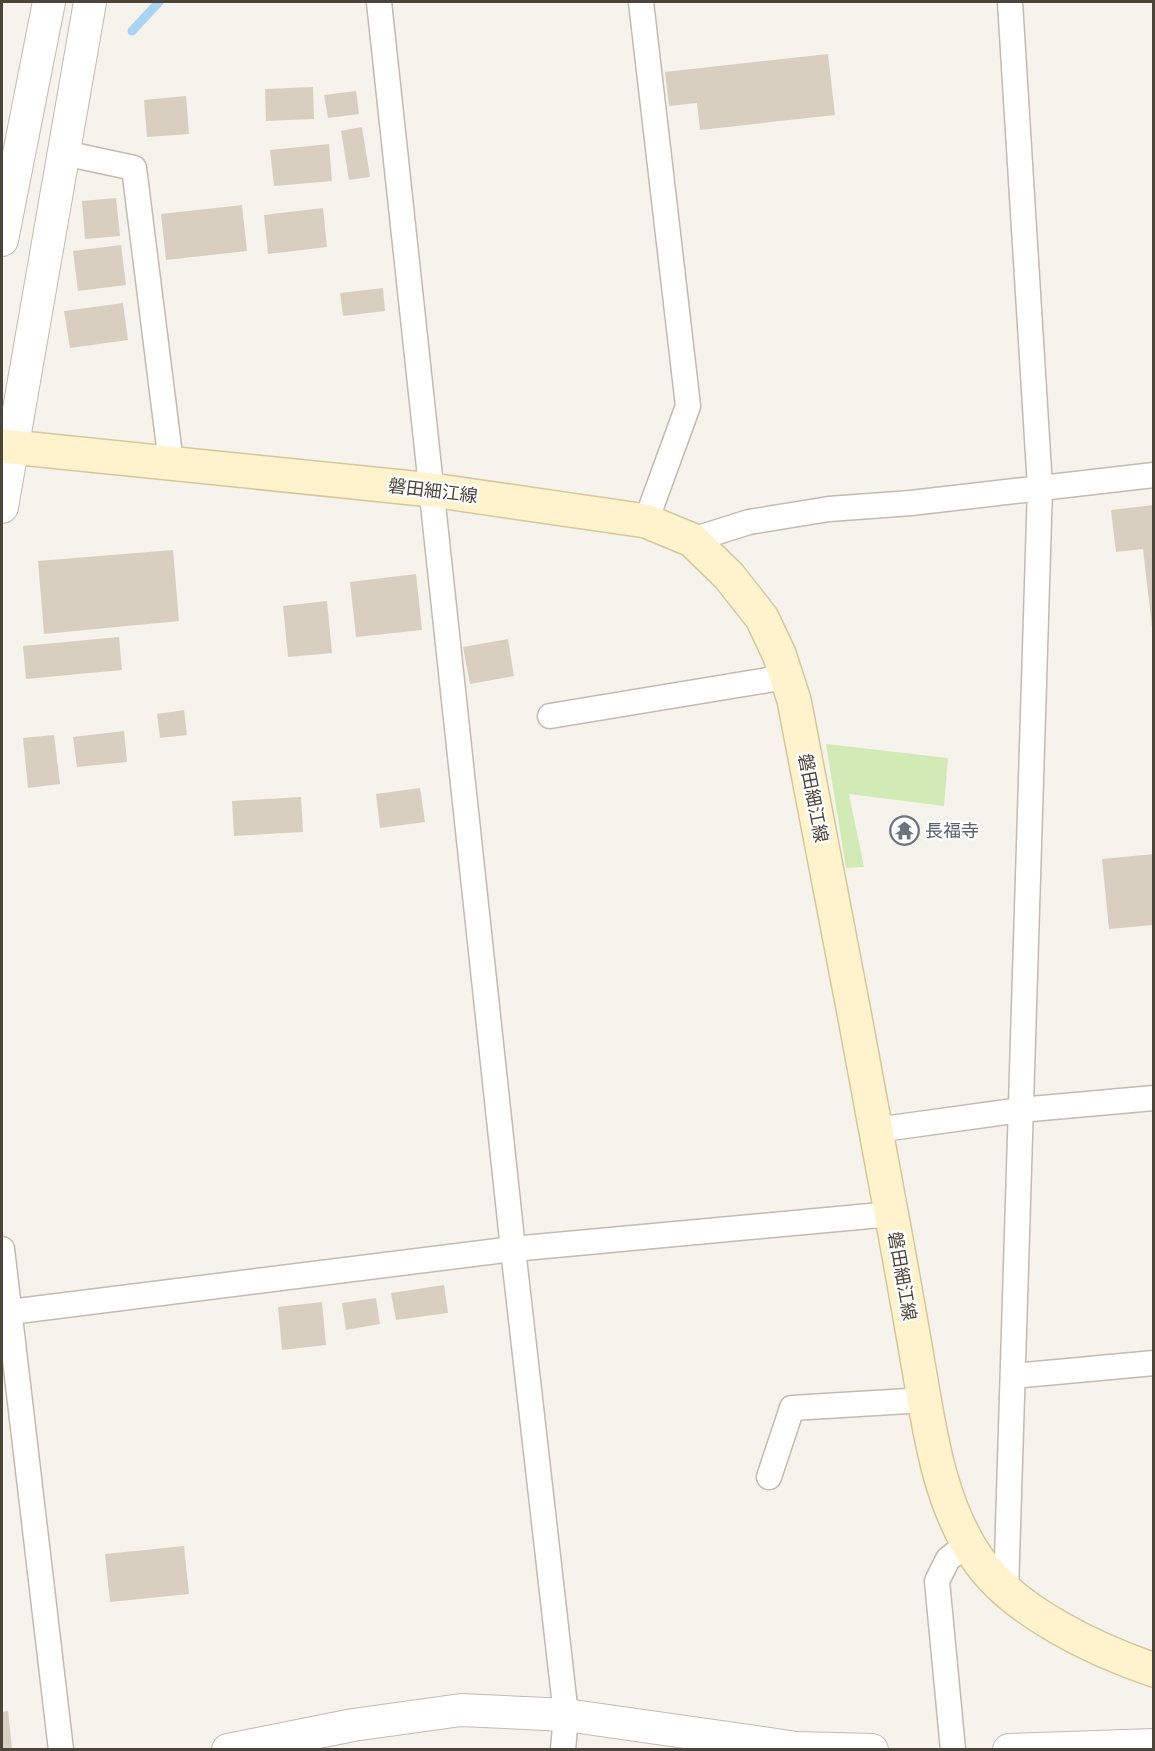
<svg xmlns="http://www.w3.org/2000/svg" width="1155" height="1751" viewBox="0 0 1155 1751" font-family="Ubuntu,'Noto Sans JP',sans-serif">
	<rect width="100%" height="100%" fill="#f6f3ec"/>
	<polygon fill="#d2eab5" points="826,744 948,758 944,806 849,794 864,867 846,868"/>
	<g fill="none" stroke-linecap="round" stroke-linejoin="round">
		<polyline stroke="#a9d4f2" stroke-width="9" points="132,31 159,2"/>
	</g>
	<g fill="#d8cfc1">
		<polygon points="828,54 835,115 700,130 697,103 669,106 665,72"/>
		<polygon points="313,87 314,119 266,121 265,89"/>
		<polygon points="356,91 359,114 328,118 324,95"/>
		<polygon points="186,96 189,134 147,137 144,100"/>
		<polygon points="362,127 370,177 349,180 341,131"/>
		<polygon points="329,144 332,181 274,186 270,150"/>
		<polygon points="116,198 120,236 85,239 82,201"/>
		<polygon points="242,205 247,251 166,260 161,214"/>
		<polygon points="323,208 327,247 268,254 264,215"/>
		<polygon points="121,245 126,285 78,291 73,251"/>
		<polygon points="383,288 385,311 343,316 340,293"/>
		<polygon points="123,303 128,340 70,348 64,311"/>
		<polygon points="1154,505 1154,627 1152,627 1143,549 1116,552 1111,510"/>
		<polygon points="173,550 179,621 44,634 38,561"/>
		<polygon points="416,574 422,630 356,637 350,582"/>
		<polygon points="327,601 332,653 288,657 283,606"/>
		<polygon points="119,637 122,670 26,679 23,646"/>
		<polygon points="508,639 514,676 470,684 463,647"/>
		<polygon points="184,710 187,735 160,738 157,714"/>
		<polygon points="124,731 127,762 77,767 73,737"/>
		<polygon points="54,735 60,784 28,788 23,738"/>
		<polygon points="420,788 425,822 380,828 376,794"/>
		<polygon points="301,797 303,832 234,836 232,801"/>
		<polygon points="1154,854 1154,925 1109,929 1102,859"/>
		<polygon points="444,1285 448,1313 396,1320 391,1293"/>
		<polygon points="376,1298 380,1324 346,1330 342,1303"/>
		<polygon points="322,1302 326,1345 282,1350 278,1307"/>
		<polygon points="184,1546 189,1594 110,1602 105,1554"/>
		<polygon points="8,1711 12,1748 2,1749 2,1712"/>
	</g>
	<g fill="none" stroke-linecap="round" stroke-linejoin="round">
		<defs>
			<g id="minor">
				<polyline points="379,2 513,1249 566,1715 563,1750"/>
				<polyline points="641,2 688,406 646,521"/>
				<polyline points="64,153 134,168 171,463"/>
				<polyline points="692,540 749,522 829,509 911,503 1154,475"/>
				<polyline points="550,716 786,677"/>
				<polyline points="876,1130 1020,1110 1154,1098"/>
				<polyline points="2,1249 61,1750"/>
				<polyline points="2,1313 513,1249 891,1214"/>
				<polyline points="1013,1376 1154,1363"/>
				<polyline points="769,1477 792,1408 925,1400"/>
				<polyline points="1006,1591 1040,487 1010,2"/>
				<polyline points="953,1750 937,1581 948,1559 969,1543"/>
			</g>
			<g id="tertiary">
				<polyline points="2,240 49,2"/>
				<polyline points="2,507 90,2"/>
				<polyline points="228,1750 353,1725 461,1710 566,1715 797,1748 872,1750"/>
				<polyline points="1009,1750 1154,1745"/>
			</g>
			<path id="secondary" d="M2 446 432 490 646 521 692 540 729 576 762 618 779 654 794 700C827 871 860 1041 891 1212 901 1265 910 1317 919 1369 930 1434 940 1506 979 1561 1015 1612 1095 1650 1154 1670"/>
		</defs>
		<use href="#minor" stroke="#c2bbae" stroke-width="27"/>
		<use href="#tertiary" stroke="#c2bbae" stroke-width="34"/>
		<use href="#secondary" stroke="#d6c79b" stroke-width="36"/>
		<use href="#minor" stroke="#fff" stroke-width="24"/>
		<use href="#tertiary" stroke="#fff" stroke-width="32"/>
		<use href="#secondary" stroke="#fff3cd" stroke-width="33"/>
	</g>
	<defs>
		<symbol id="temple-ring" viewBox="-11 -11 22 22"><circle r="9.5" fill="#fff" stroke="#6b7280" stroke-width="1.5"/><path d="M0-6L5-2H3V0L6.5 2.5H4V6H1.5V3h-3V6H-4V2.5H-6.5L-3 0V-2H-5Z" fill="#6b7280"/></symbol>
	</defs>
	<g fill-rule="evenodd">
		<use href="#temple-ring" x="888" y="814" width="33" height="33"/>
	</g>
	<g text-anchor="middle" stroke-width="4.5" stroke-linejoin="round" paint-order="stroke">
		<g font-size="18" fill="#4b4439" stroke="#fff">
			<text transform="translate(433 491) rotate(7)" y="6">磐田細江線</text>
			<text transform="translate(813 798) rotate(79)" y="6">磐田細江線</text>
			<text transform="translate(902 1276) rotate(80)" y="6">磐田細江線</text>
		</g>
		<g font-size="18" fill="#5b616d" stroke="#fff" text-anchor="start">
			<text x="925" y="837">長福寺</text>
		</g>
	</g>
	<rect width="1155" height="1751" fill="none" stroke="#4b4439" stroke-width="6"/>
</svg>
